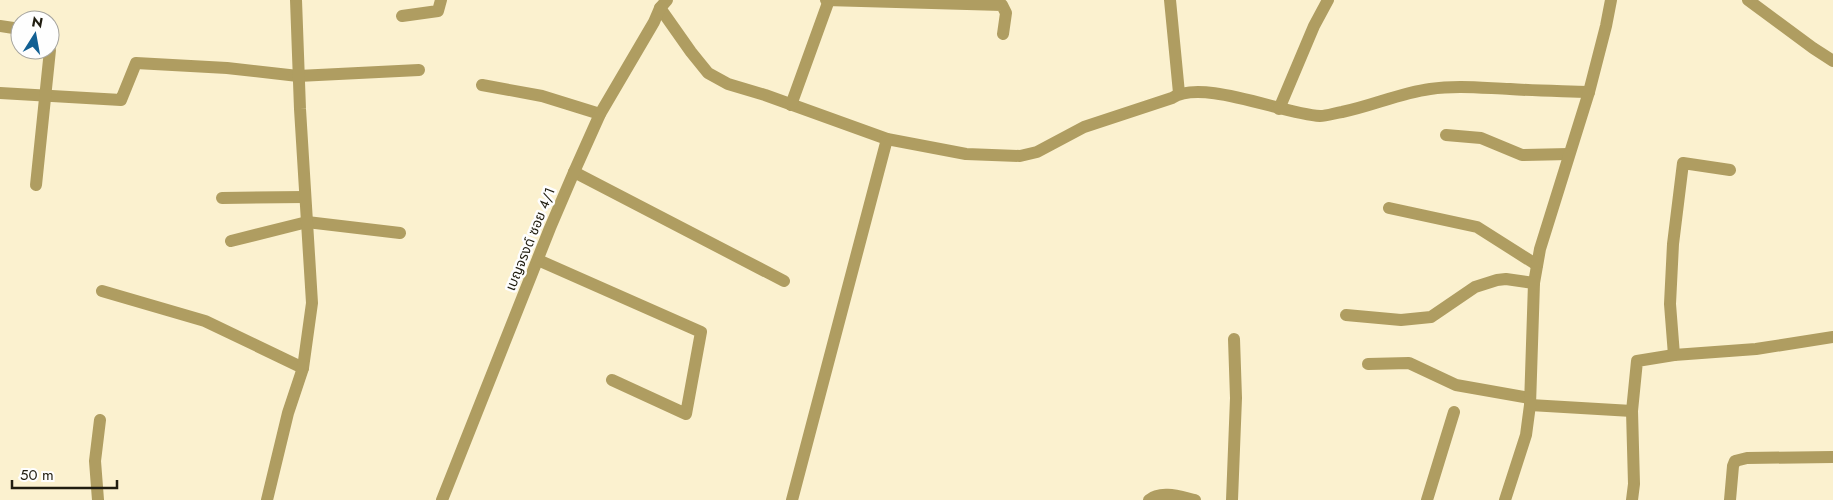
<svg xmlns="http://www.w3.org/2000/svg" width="1833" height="500" viewBox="0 0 1833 500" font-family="Jost,'Noto Sans Thai',sans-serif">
	<rect width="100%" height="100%" fill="#fbf1cf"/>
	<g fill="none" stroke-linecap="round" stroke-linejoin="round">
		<g stroke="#af9d61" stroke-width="12">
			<polyline points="826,0 1002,5 1006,13 1003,34"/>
			<polyline points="1170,0 1179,93"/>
			<polyline points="1748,0 1813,48 1833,61"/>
			<path d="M660 8 691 52 708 73 728 84 765 95 887 139 966 154 1020 156 1037 152 1084 127 1172 98C1202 78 1283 114 1320 116 1327 116 1335 113 1342 112 1372 106 1400 93 1430 89 1457 85 1483 88 1510 89 1536 91 1563 91 1589 92"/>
			<polyline points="402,16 438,11 441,0"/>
			<polyline points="0,26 20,29"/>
			<polyline points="482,85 542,96 600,114"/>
			<polyline points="0,93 121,100 136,63 227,68 298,76 419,70"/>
			<polyline points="791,105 829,0"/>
			<polyline points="1279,109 1314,26 1328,0"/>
			<polyline points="1446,135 1481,138 1522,155 1569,154"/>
			<polyline points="574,172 784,281"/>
			<polyline points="36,185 50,50"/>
			<polyline points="222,198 305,197"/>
			<polyline points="1389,208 1477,227 1537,265"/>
			<polyline points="231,241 307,222 400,233"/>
			<polyline points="538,260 701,332 686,414 612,380"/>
			<polyline points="102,291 205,321 303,368"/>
			<polyline points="1346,315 1401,320 1431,317 1475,287 1497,280 1506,279 1534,283"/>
			<polyline points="1674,355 1670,304 1673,244 1683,163 1730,170"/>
			<polyline points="1368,364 1409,363 1456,385 1530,398"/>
			<polyline points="1530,405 1632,411"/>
			<polyline points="98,500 95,461 100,420"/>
			<polyline points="267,500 288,413 303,368 312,303 300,109 296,0"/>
			<polyline points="442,500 550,228 574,172 600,114 654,22 660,8 667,0"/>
			<polyline points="792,500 887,139"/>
			<path d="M1149 500C1161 490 1181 497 1195 500"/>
			<polyline points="1232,500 1236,398 1234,339"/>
			<polyline points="1427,500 1454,412"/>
			<polyline points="1505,500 1526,435 1530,405 1534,283 1540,249 1589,92 1606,26 1611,0"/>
			<polyline points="1632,500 1634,484 1632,411 1637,361 1674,355 1756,349 1833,337"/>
			<polyline points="1730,500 1733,466 1735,461 1747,458 1833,457"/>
		</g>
	</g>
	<g text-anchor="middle" stroke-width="5" stroke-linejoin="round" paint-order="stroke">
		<g font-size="14" fill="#201d10" stroke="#fefefe">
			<text transform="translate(530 239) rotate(-68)" y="5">เบญจรงด์ ซอย 4/1</text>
		</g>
	</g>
	<g transform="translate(35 35) rotate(11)"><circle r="24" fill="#fefefe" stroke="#a5a49f"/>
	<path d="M0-4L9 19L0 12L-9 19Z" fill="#126093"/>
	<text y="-8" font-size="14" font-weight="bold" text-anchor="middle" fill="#201d10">N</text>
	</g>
	<path d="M12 480v8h105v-8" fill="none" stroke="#201d10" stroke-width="2.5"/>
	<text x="20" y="480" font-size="15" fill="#201d10" stroke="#fefefe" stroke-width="4" paint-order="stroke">50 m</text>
</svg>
